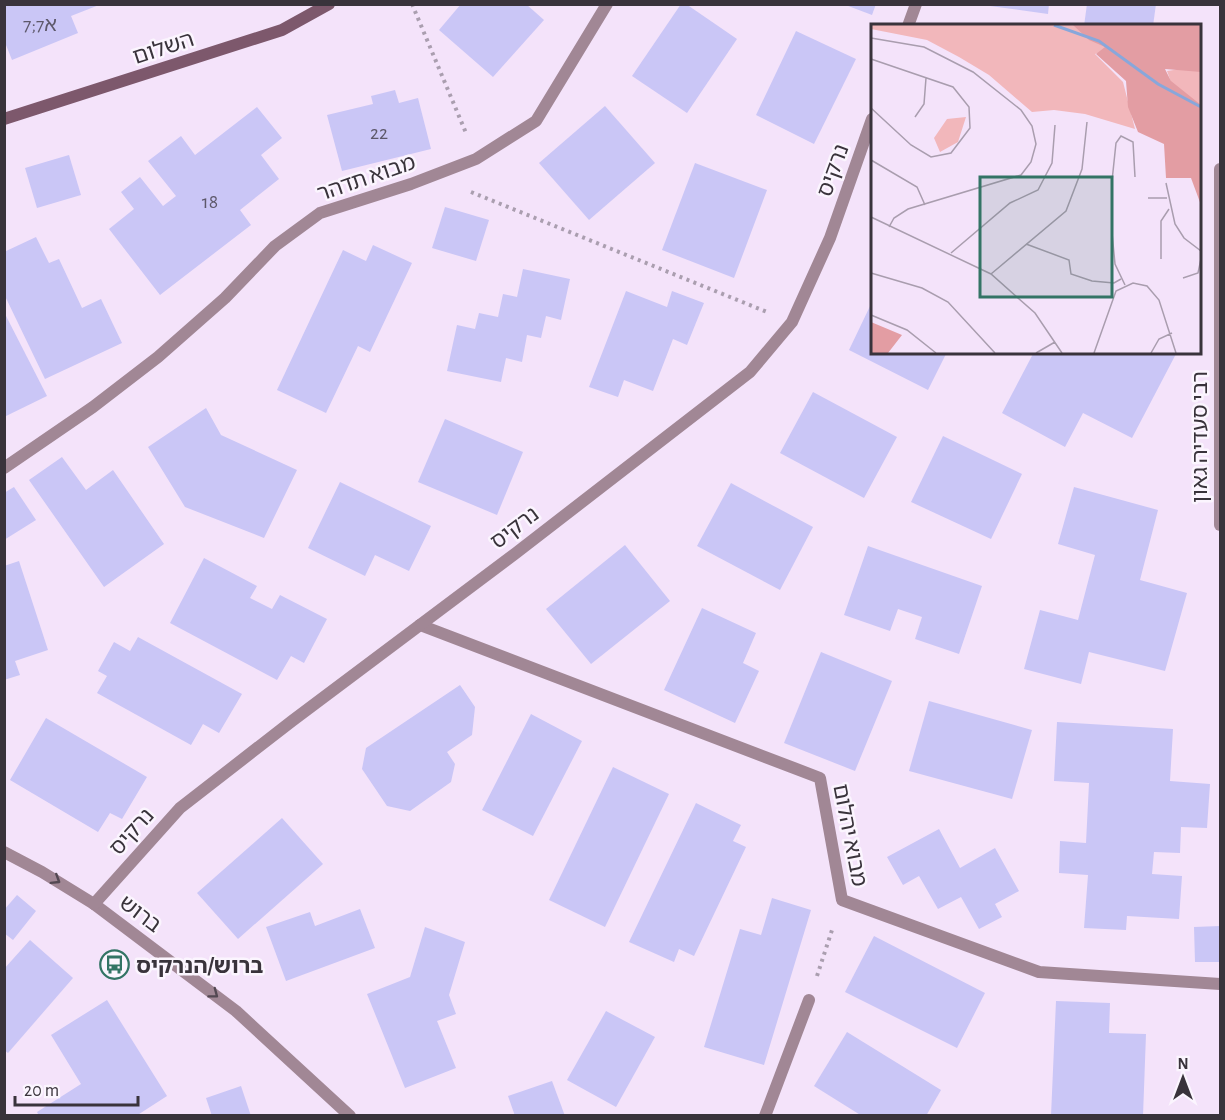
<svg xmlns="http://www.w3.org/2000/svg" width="1225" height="1120" viewBox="0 0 1225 1120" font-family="'Alegreya Sans','Noto Sans Hebrew',sans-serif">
	<rect width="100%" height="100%" fill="#f4e3fa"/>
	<g fill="#cac6f6">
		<polygon points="4,4 99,4 99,5 71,16 78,33 12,60 4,40"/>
		<polygon points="461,4 526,4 544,20 493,77 439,30"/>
		<polygon points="681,4 686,4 737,39 687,113 632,76"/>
		<polygon points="843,4 876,4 872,15"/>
		<polygon points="990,4 1049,4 1048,14 990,6"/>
		<polygon points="1087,4 1156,4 1153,26 1084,26"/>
		<polygon points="796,31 856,59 814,144 756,115"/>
		<polygon points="395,90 399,103 418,98 431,149 342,171 327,115 373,104 371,96"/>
		<polygon points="605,106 655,163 589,220 539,163"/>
		<polygon points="257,107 282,138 261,155 279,179 240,210 251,225 160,295 109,229 134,209 121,192 140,177 163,206 176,196 148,161 181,136 195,155"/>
		<polygon points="69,155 81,195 37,208 25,168"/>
		<polygon points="695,163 767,190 734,278 662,250"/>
		<polygon points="445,207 489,220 476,261 432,248"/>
		<polygon points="36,237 49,263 59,259 82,308 101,299 122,343 45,379 4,294 4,252"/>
		<polygon points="373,245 412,263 370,352 358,346 326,413 277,390 343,250 366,261"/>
		<polygon points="523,269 570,279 561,320 546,316 541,338 527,335 522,362 506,358 501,382 447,371 457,325 475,329 479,313 498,317 503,294 517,297"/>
		<polygon points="626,291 667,307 672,291 704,303 687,345 673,339 653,391 624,380 618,397 589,387"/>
		<polygon points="872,302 872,352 947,352 928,390 849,350"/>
		<polygon points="4,312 47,396 4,417"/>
		<polygon points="1034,352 1177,352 1132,438 1083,413 1065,447 1002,413"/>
		<polygon points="813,392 897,437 864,498 780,453"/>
		<polygon points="206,408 221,435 297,470 264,538 185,507 148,447"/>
		<polygon points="445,419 523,452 497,515 418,482"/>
		<polygon points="943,436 1022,474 991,539 911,502"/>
		<polygon points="62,457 86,490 113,470 164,544 104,587 29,480"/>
		<polygon points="340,482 431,526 409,571 375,555 365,576 308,548"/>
		<polygon points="731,483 813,527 780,590 697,546"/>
		<polygon points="14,487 36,520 4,540 4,493"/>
		<polygon points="1074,487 1158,510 1140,580 1187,593 1165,671 1089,652 1081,684 1024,669 1040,610 1078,620 1095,555 1058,544"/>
		<polygon points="625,545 670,601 591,664 546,609"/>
		<polygon points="868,546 982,586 959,654 915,639 922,617 898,609 890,631 844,615"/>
		<polygon points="204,558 257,586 250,598 272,609 280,595 327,619 304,663 291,656 277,680 170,623"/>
		<polygon points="19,561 48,650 15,661 20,675 4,680 4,566"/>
		<polygon points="702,608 756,633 743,663 759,671 735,723 664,690"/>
		<polygon points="138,637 242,694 219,733 203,724 191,745 97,693 107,676 98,671 114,642 130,651"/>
		<polygon points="821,652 892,681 855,771 784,743"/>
		<polygon points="460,685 475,707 472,735 447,752 455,764 451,782 410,811 387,806 362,769 366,748"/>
		<polygon points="929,701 1032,730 1012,799 909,771"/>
		<polygon points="531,714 582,741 533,836 482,810"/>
		<polygon points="46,718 147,777 122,819 110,813 98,832 10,780"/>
		<polygon points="1057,722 1173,729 1170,781 1210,784 1207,828 1181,827 1180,853 1154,852 1152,874 1182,876 1179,919 1127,916 1126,930 1084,928 1088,875 1059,873 1060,841 1086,843 1089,783 1054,781"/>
		<polygon points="613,767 669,794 605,927 549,900"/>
		<polygon points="696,803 741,825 733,841 746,847 694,956 679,949 674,962 629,942"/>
		<polygon points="282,818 323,864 238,939 197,893"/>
		<polygon points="939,829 960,868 995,848 1019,891 995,904 1002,917 979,929 961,897 938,909 919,876 903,885 887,857"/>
		<polygon points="17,895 36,911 13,940 4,933 4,910"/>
		<polygon points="772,898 811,910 764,1065 704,1047 740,929 761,935"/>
		<polygon points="360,909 375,948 286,981 266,927 310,912 315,926"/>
		<polygon points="1220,926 1220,962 1195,962 1194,927"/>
		<polygon points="425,927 465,942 449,995 456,1014 437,1021 456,1068 405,1088 367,994 410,977"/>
		<polygon points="874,936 985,993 957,1048 845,992"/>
		<polygon points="30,940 73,978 8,1053 4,1050 4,969"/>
		<polygon points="107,1000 167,1096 136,1116 39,1116 37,1112 81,1084 51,1035"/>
		<polygon points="1056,1001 1110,1003 1109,1033 1146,1034 1143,1116 1051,1116"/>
		<polygon points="606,1011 655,1037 616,1107 567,1080"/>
		<polygon points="847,1032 941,1090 926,1116 862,1116 814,1086"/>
		<polygon points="552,1081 565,1116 515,1116 508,1096"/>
		<polygon points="241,1086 251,1116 212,1116 206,1098"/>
	</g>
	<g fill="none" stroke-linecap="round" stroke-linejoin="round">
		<g stroke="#aa9eaf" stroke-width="4" stroke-dasharray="3 4.5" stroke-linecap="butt">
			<polyline points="412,4 466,133"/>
			<polyline points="471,192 767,312"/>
			<polyline points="817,976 833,927"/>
		</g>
		<polyline stroke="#a18795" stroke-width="12" points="765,1116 809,1000"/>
		<g stroke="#a18795" stroke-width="12">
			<polyline points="908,26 916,4"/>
			<polyline points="1220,169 1220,525"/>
			<polyline points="4,468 93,407 158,357 225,298 275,246 320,213 411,184 476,159 536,121 607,4"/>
			<polyline points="420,625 820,778 842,900 1039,972 1220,984"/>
			<polyline points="4,852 42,872 94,904 236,1011 350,1116"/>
			<polyline points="94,904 180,808 292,721 516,553 750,372 792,322 830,238 872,119"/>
		</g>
		<polyline stroke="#7d586c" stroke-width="12" points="4,119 282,30 329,4"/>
	</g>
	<defs><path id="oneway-chevron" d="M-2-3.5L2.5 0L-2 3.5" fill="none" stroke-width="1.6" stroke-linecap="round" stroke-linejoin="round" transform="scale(1.5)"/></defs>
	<g stroke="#534852">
		<use href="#oneway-chevron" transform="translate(56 880) rotate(32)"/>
		<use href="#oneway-chevron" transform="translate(214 994) rotate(37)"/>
	</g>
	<defs>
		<symbol id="bus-ring" viewBox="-11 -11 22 22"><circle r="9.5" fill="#fbf5fe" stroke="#337465" stroke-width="1.5"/><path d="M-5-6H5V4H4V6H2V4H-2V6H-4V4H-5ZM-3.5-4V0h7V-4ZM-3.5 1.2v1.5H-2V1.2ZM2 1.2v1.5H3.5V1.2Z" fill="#337465"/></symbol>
	</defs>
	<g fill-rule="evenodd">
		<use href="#bus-ring" x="98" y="948" width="33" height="33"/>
	</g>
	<g text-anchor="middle" stroke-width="5" stroke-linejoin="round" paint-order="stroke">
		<g font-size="20" fill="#5d586a">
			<text x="40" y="31">7;7א</text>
			<text x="379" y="139">22</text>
			<text x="210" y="208">18</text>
		</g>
		<g font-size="22" fill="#39333b" stroke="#fbf5fe">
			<text transform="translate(163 47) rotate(-18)" y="8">השלום</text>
			<text transform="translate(832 170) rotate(-70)" y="8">נרקיס</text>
			<text transform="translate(366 177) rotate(-19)" y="8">מבוא תדהר</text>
			<text transform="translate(1199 437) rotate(-90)" y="8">רבי סעדיה גאון</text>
			<text transform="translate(514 527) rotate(-37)" y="8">נרקיס</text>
			<text transform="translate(131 831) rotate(-48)" y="8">נרקיס</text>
			<text transform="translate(851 835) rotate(79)" y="8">מבוא יהלום</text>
			<text transform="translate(141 913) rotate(37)" y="8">ברוש</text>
		</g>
		<g font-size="22" font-weight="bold" fill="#39333b" stroke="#fbf5fe" text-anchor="start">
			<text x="136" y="973">ברוש/הנרקיס</text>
		</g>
	</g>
	<g transform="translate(871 24)">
		<rect width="330" height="330" fill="#f4e3fa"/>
		<path d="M0 1H205L241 25 224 30 252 58 264 105 214 90 183 86 161 88 118 51 88 33 56 16 0 5ZM330 42V86L300 58 296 47ZM95 93 87 118 69 128 63 114 76 95Z" fill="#f2b7bb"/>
		<path d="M202 1H330V48L294 45 300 57 330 81V181L320 154H295L293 120 267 108 257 83 255 57 225 30 234 23 218 16ZM0 298 31 311 17 329H0Z" fill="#e39da3"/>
		<path fill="none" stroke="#88a7db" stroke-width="3" d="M183 1 228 17 287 60 330 83"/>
		<path fill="none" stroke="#a99dae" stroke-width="1.5" d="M0 14 53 23 102 48 150 86 161 102 165 120 160 138 150 151 37 185 23 194 18 203M0 35 82 63 98 83 99 104 80 129 60 133 40 121 0 84M44 93 53 80 55 54M0 136 46 163 54 181M295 159 304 200 313 214 330 227M277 174H296M0 193 120 250 164 289 191 329M155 220 198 236 200 250 221 257 243 259 250 255M80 229 139 179 167 166 181 139 184 101M290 235V197L298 185M0 249 51 264 77 278 124 329M120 250 195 187 211 145 216 98M312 254 327 249 330 235M254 261 244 240 241 209V157L245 119 250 112 262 118 264 153M0 291 36 306 65 329M165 329 184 318M223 329 245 267 262 259 276 262 288 276 305 329M280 329 288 315 301 309"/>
		<path fill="#337465" fill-opacity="0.15" stroke="#337465" stroke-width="3" d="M109 153H241V273H109Z"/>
		<rect width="330" height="330" fill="none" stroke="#39333b" stroke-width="3"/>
	</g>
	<rect width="1225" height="1120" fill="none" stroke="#39333b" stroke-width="12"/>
	<g transform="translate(1183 1078)" stroke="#fbf5fe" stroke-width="4.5" paint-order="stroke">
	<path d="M0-4.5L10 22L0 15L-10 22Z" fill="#39333b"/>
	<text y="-9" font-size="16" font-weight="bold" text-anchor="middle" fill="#39333b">N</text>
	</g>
	<path d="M15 1096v9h123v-9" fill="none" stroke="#39333b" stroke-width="3"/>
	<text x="24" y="1096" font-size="18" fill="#39333b" stroke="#fbf5fe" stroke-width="4.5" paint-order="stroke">20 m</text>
</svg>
